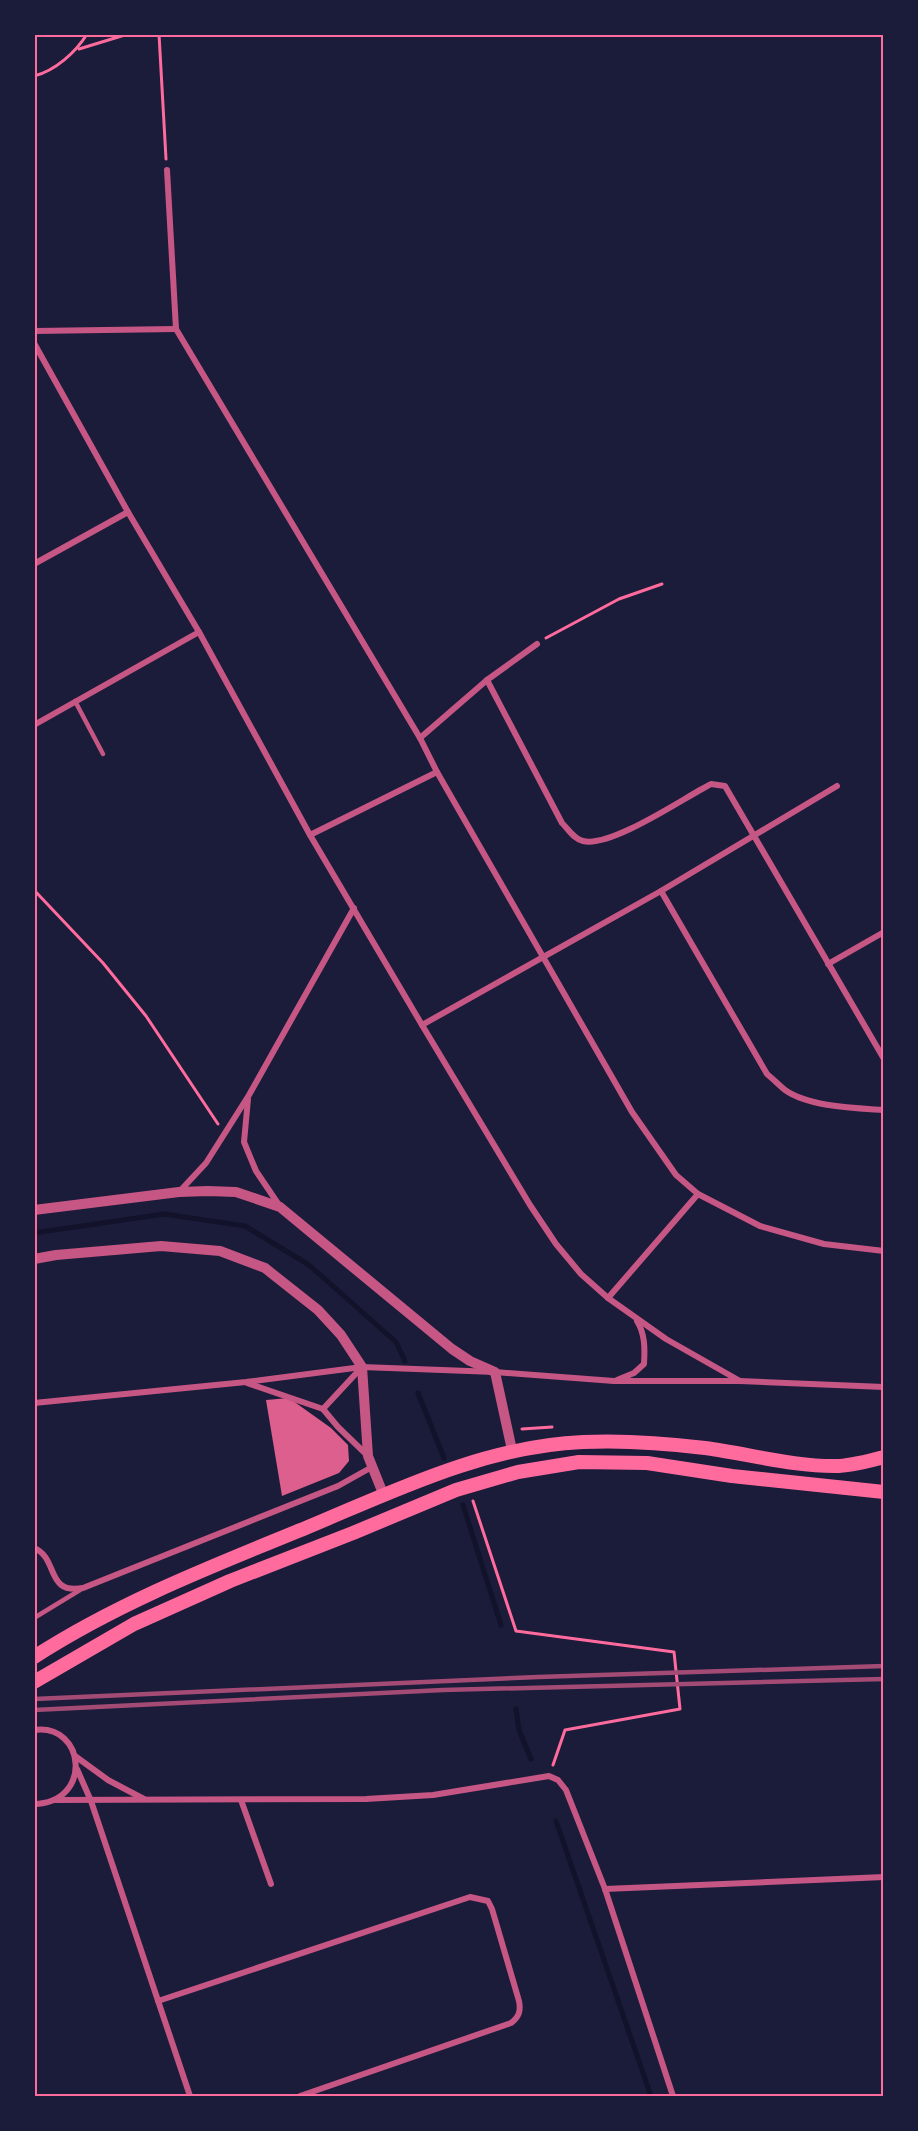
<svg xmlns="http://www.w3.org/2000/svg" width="918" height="2131" viewBox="0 0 918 2131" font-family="Poppins,sans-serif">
	<rect width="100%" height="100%" fill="#1b1b3a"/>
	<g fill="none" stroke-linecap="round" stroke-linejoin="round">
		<g stroke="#12122b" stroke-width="5">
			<polyline points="34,1233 164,1214 245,1226 309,1265 396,1342 405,1361"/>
			<polyline points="418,1393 444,1458"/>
			<polyline points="463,1505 501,1625"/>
			<polyline points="516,1709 519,1730 531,1759"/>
			<polyline points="556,1821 651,2096"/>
		</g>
	</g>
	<polygon fill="#dd5f8e" points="289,1398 331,1428 348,1445 349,1461 339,1473 282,1496 266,1400"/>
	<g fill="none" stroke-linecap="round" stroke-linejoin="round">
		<g stroke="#ff6b9d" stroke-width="3">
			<polyline points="159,34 166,159"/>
			<polyline points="79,49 128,34"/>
			<path d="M34 76C55 71 76 52 87 34"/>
			<polyline points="546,638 619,599 662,584"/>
			<polyline points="34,890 103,963 146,1016 218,1124"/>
			<polyline points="522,1429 552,1427"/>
			<polyline points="473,1501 516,1631 674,1652 680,1709 565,1730 553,1765"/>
		</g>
		<g stroke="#c65784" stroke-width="4.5">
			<polyline points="75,701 103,754"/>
			<polyline points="34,1618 80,1590"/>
		</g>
		<g stroke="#c65784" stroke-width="6">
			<polyline points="167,170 176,329 420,738 437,772 632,1112 676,1175 698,1194 760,1226 824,1244 884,1251"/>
			<polyline points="34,331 176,329"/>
			<polyline points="34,343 128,512 199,632 310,835 422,1025 530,1205 556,1244 581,1274 608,1298 666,1339 740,1381"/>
			<polyline points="34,564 128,512"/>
			<path d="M487 680 562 823C569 830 574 839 583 841 609 848 678 802 702 789L711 784 725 786 884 1059"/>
			<polyline points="34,725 199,632"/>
			<polyline points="420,738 487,680 537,644"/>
			<polyline points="310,835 437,772"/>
			<path d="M661 891 767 1074C773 1079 779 1085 785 1090 809 1107 855 1108 884 1110"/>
			<polyline points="828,964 884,932"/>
			<polyline points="422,1025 661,891 837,786"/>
			<polyline points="248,1099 244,1142 256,1171 279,1205"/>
			<polyline points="179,1192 206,1163 249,1095 354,908"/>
			<polyline points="608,1298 698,1194"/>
			<path d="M617 1380 634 1373 644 1364C645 1348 645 1334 637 1321"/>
			<polyline points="247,1383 323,1409 338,1427 368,1456"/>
			<polyline points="34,1403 246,1382 362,1367 495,1372 614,1381 740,1381 884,1387"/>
			<polyline points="323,1409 362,1367"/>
			<path d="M34 1548C59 1558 45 1595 83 1588L338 1486 372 1467"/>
			<path d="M34 1730C86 1723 93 1803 34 1804"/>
			<polyline points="75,1756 108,1780 144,1799"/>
			<polyline points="77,1769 91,1801 190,2096"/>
			<polyline points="55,1800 366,1799 433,1795 549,1776 558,1780 566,1790 605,1889 673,2096"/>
			<polyline points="241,1800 271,1884"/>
			<polyline points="605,1889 884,1877"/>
			<path d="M158 2001 470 1897 488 1901 492 1909 519 2001C521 2011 519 2017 511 2023L300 2096"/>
		</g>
		<g stroke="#c65784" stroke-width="10">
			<polyline points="34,1210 179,1192 208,1191 236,1192 280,1207 452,1349 470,1361 495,1372 512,1450"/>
			<polyline points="34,1259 56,1255 161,1246 220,1251 265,1268 318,1310 341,1335 362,1367 368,1456 384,1496"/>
		</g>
		<g stroke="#ff6b9d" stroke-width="14">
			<path d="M34 1657C119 1602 215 1565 308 1527 396 1490 486 1446 583 1442 624 1440 664 1443 705 1448 750 1454 794 1467 839 1466 854 1465 869 1461 884 1457"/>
			<polyline points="34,1682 134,1624 230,1581 353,1533 456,1490 518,1472 579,1462 647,1463 732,1476 884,1492"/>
		</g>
		<g stroke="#a44b75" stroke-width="4.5">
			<polyline points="34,1699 538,1677 884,1666"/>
			<polyline points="34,1710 443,1690 884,1679"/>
		</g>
	</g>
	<rect width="918" height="2131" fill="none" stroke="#1b1b3a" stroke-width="72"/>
	<rect x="36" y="36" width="846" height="2059" fill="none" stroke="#ff6b9d" stroke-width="2"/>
</svg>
